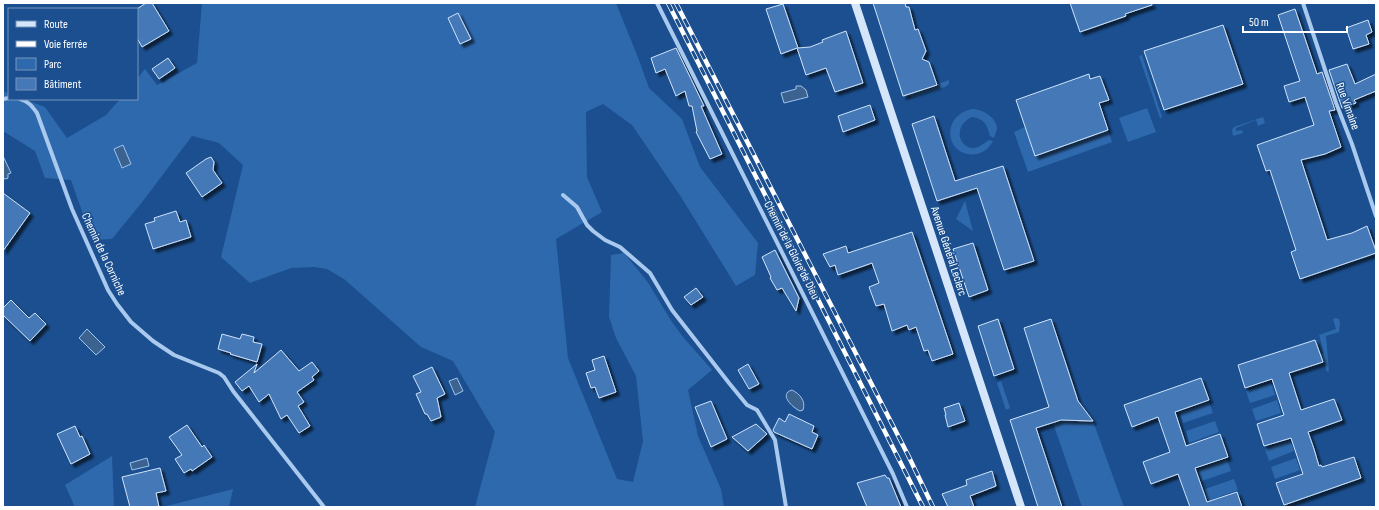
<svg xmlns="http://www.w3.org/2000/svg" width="1379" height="510" viewBox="0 0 1379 510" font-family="'Sofia Sans Condensed',sans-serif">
	<defs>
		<filter id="shadow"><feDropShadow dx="3.5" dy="3.5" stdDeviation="1" flood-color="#0009"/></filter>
	</defs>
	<rect width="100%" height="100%" fill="#1b4f8f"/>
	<g fill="#2e69ad">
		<polygon points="202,3 616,3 639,60 649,88 682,119 700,167 758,243 755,275 736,286 681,197 632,125 603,104 586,112 587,177 602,212 556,239 568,358 617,479 633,482 643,441 636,376 616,338 609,317 611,255 624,253 647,281 672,322 683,337 712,370 688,390 698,436 721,489 724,507 475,507 495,432 453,361 421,347 344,279 327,269 314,267 291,268 250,283 221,257 243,165 219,143 192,136 143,201 112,239 92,240 71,180 45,178 35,151 3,131 3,91 9,94 9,99 23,99 45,107 67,138 106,115 120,99 137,99 137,79 145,69 157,85 197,63"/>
		<polygon points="1142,55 1162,117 1160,118 1139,56"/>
		<polygon points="949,80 949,84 945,87 912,97 910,96 904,98 903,96"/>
		<polygon points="1147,108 1156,132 1128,142 1119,118"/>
		<path d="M972 109C981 109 996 116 997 128 997 130 995 135 994 138L990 136C987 125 985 119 972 117 950 127 961 153 978 147 982 145 986 142 989 140L993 141C989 148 985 152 977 154 947 159 938 117 972 109Z"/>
		<polygon points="1263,117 1265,123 1258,126 1256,120 1236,128 1236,131 1242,130 1243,133 1233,136 1232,130 1234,127"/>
		<polygon points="1025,127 1035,155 1108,130 1112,142 1028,172 1014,132"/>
		<polygon points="965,201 973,231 956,219"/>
		<polygon points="1336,318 1339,319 1340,322 1339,332 1326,336 1329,371 1327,372 1321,354 1324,353 1319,335 1336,329 1333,319"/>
		<polygon points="1001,381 1010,408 1006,410 997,383"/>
		<polygon points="1271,383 1275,395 1250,403 1246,391"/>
		<polygon points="1277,400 1281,413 1256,421 1252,409"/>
		<polygon points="1209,402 1213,413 1183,423 1180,412"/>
		<polygon points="1070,420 1093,421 1124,507 1082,507 1053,423"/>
		<polygon points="1215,421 1219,432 1189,443 1186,431"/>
		<polygon points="1290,440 1294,451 1269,461 1265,449"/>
		<polygon points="112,456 114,507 75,507 65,485"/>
		<polygon points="1296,458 1300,470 1275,479 1271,467"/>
		<polygon points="1227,459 1231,471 1202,481 1198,470"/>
		<polygon points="1234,479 1238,490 1208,501 1205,489"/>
		<polygon points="233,489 229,507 163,507"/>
	</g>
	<g fill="#3c6290" stroke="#9cc4f0">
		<polygon points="796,86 801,86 806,90 808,97 784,103 781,93 796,89"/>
		<polygon points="123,145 131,164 122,168 114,149"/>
		<polygon points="3,156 11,173 8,174 8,178 6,179 3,178"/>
		<polygon points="87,329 105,347 96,355 79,338"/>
		<polygon points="457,378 463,391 455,395 449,381"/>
		<path d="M792 390C800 394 806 401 803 410L800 411C793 408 778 394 792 390Z"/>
		<polygon points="147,458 149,466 132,470 130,463"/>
	</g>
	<g fill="#4478b7" stroke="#cfe3fa" filter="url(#shadow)">
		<polygon points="146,3 152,3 169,31 142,47 137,38 137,9"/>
		<polygon points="873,3 905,3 906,7 909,7 915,30 918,29 926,51 922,59 929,62 937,85 903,96"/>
		<polygon points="1070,3 1152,3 1152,5 1125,14 1126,16 1080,32"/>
		<polygon points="783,4 798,48 810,47 823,42 822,40 846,31 863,83 835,92 826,68 806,75 797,48 781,54 766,9"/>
		<polygon points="1295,9 1317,74 1322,72 1335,110 1329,111 1341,147 1325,154 1301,160 1327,240 1352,233 1367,226 1376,251 1376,253 1300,279 1291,252 1296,250 1270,170 1266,171 1257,145 1314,125 1305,97 1289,102 1284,86 1300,81 1278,15"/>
		<polygon points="458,13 471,39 460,44 448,18"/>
		<polygon points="1368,20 1372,32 1366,35 1369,44 1353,49 1346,28"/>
		<polygon points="1223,25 1243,84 1164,110 1144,51"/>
		<polygon points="676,48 704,106 701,106 722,154 710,159 696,132 697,131 692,106 689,106 685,91 676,96 665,69 656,73 651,58"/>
		<polygon points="168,58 175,68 159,79 152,69"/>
		<polygon points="1347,64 1355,84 1376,74 1376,91 1354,100 1356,103 1342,108 1329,70"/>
		<polygon points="1089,74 1090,79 1100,76 1109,100 1099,103 1108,130 1035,156 1016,100"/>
		<polygon points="870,105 875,120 843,132 838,116"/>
		<polygon points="934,116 955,181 1003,166 1034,261 1004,270 977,188 937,201 912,124"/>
		<polygon points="211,157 214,162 213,170 222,183 202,197 186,173 206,159"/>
		<polygon points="3,193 30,213 3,251"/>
		<polygon points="176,211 180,222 186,220 191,237 153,249 145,224 155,221 154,218"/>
		<polygon points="912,232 953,354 932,361 928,350 924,351 916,327 909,330 907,325 892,331 884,304 876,306 869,287 879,283 872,263 838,275 835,265 830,267 823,254 846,246 848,253"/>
		<polygon points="973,243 988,290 969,297 953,249"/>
		<polygon points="775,250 799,298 796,311 782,288 777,290 770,278 771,277 762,257"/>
		<polygon points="696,288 703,297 691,305 684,297"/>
		<polygon points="11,300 29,318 35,313 46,324 30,341 3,315 3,308"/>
		<polygon points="998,319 1014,369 994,376 978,326"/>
		<polygon points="1051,319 1078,401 1093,421 1061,420 1036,428 1062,507 1038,507 1010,420 1049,407 1024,328"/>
		<polygon points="222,334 240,339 242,334 254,337 253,342 262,344 257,362 230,354 231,353 218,349"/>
		<polygon points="1315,340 1323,362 1289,373 1301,410 1334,399 1342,420 1308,432 1314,449 1319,466 1321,465 1322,467 1354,457 1361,478 1284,505 1276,483 1303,474 1291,438 1264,446 1257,424 1284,415 1272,379 1245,388 1238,365"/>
		<polygon points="281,350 299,371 312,362 319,371 312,377 314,380 297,392 304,402 298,406 310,426 299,433 287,415 281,419 269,394 259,402 249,386 242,391 235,382 257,364 254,373"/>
		<polygon points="604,356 616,392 599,398 595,387 591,388 586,373 595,370 592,360"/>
		<polygon points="748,364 759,384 749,389 738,370"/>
		<polygon points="432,367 445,394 437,398 441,417 431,421 427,414 425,414 416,394 421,392 413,376"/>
		<polygon points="1201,378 1209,400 1175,412 1186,446 1220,434 1228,457 1195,468 1207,502 1237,492 1242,507 1190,507 1178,474 1151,484 1143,462 1170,452 1158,417 1132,427 1124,405"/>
		<polygon points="711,401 727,439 711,447 695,407"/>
		<polygon points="959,403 965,421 948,427 945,415 946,415 944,408"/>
		<polygon points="789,414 814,426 812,432 818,435 812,449 774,432 773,430 779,418 785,422"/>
		<polygon points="756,424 767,434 748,451 732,437"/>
		<polygon points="187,425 202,447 204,445 212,457 192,471 191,469 184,473 175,459 182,455 169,437"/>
		<polygon points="75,426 80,437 82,436 90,454 71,464 57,434"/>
		<polygon points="160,468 166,491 156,493 159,507 130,507 122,477"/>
		<polygon points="992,471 996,486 970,496 974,507 948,507 942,494 967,485 966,480"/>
		<polygon points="885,475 887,478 889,478 901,507 867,507 857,483"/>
	</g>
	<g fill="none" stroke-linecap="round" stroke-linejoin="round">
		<g stroke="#a9c9ee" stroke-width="4">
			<polyline points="657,3 857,402 893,474 907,507"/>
			<polyline points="1303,3 1336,103 1352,144 1376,216"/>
			<polyline points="3,99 9,98"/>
			<path d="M20 99C28 101 32 106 37 113L72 209 108 290 117 304 131 322 153 341 174 355 219 373 224 377 233 391 324 507"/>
			<polyline points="563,195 577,207 587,225 593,231 605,240 620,247 650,273 672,310 729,383 747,405 757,410 775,440 786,507"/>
		</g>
		<polyline stroke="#d6e6fa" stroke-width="8" points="855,3 1021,507"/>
		<defs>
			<g id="rail">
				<polyline points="668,3 923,507"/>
				<polyline points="676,3 908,455 933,507"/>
			</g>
		</defs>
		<use href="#rail" stroke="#fff" stroke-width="4.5"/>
		<use href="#rail" stroke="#1b4f8f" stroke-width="3" stroke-dasharray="9" stroke-linecap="butt"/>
	</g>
	<g text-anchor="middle" stroke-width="3" stroke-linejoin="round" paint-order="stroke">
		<g font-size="12" fill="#fff" stroke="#1b4f8f">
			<text transform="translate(1348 106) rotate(70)" y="4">Rue Vimaine</text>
			<text transform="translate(792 250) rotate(63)" y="4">Chemin de la Gloire de Dieu</text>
			<text transform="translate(949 251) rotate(72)" y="4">Avenue Général Leclerc</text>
			<text transform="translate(104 254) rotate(65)" y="4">Chemin de la Corniche</text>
		</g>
	</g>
	<rect width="1379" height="510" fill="none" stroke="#ffffff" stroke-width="8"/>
	<rect x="8" y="8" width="130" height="92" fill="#1b4f8f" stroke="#7695bc"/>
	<rect x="16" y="21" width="20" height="6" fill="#d6e6fa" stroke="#7695bc"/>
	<text x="44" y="28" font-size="12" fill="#ffffff">Route</text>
	<rect x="16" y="41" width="20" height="6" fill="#ffffff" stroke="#7695bc"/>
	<text x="44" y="48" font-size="12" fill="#ffffff">Voie ferrée</text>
	<rect x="16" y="58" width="20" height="12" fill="#2e69ad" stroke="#7695bc"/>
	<text x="44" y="68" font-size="12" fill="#ffffff">Parc</text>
	<rect x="16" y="78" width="20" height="12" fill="#4478b7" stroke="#7695bc"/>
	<text x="44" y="88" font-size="12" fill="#ffffff">Bâtiment</text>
	<path d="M1243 26v6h104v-6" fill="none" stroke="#ffffff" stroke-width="2"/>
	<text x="1249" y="26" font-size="12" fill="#ffffff" stroke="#1b4f8f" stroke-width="3" paint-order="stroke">50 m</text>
</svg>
